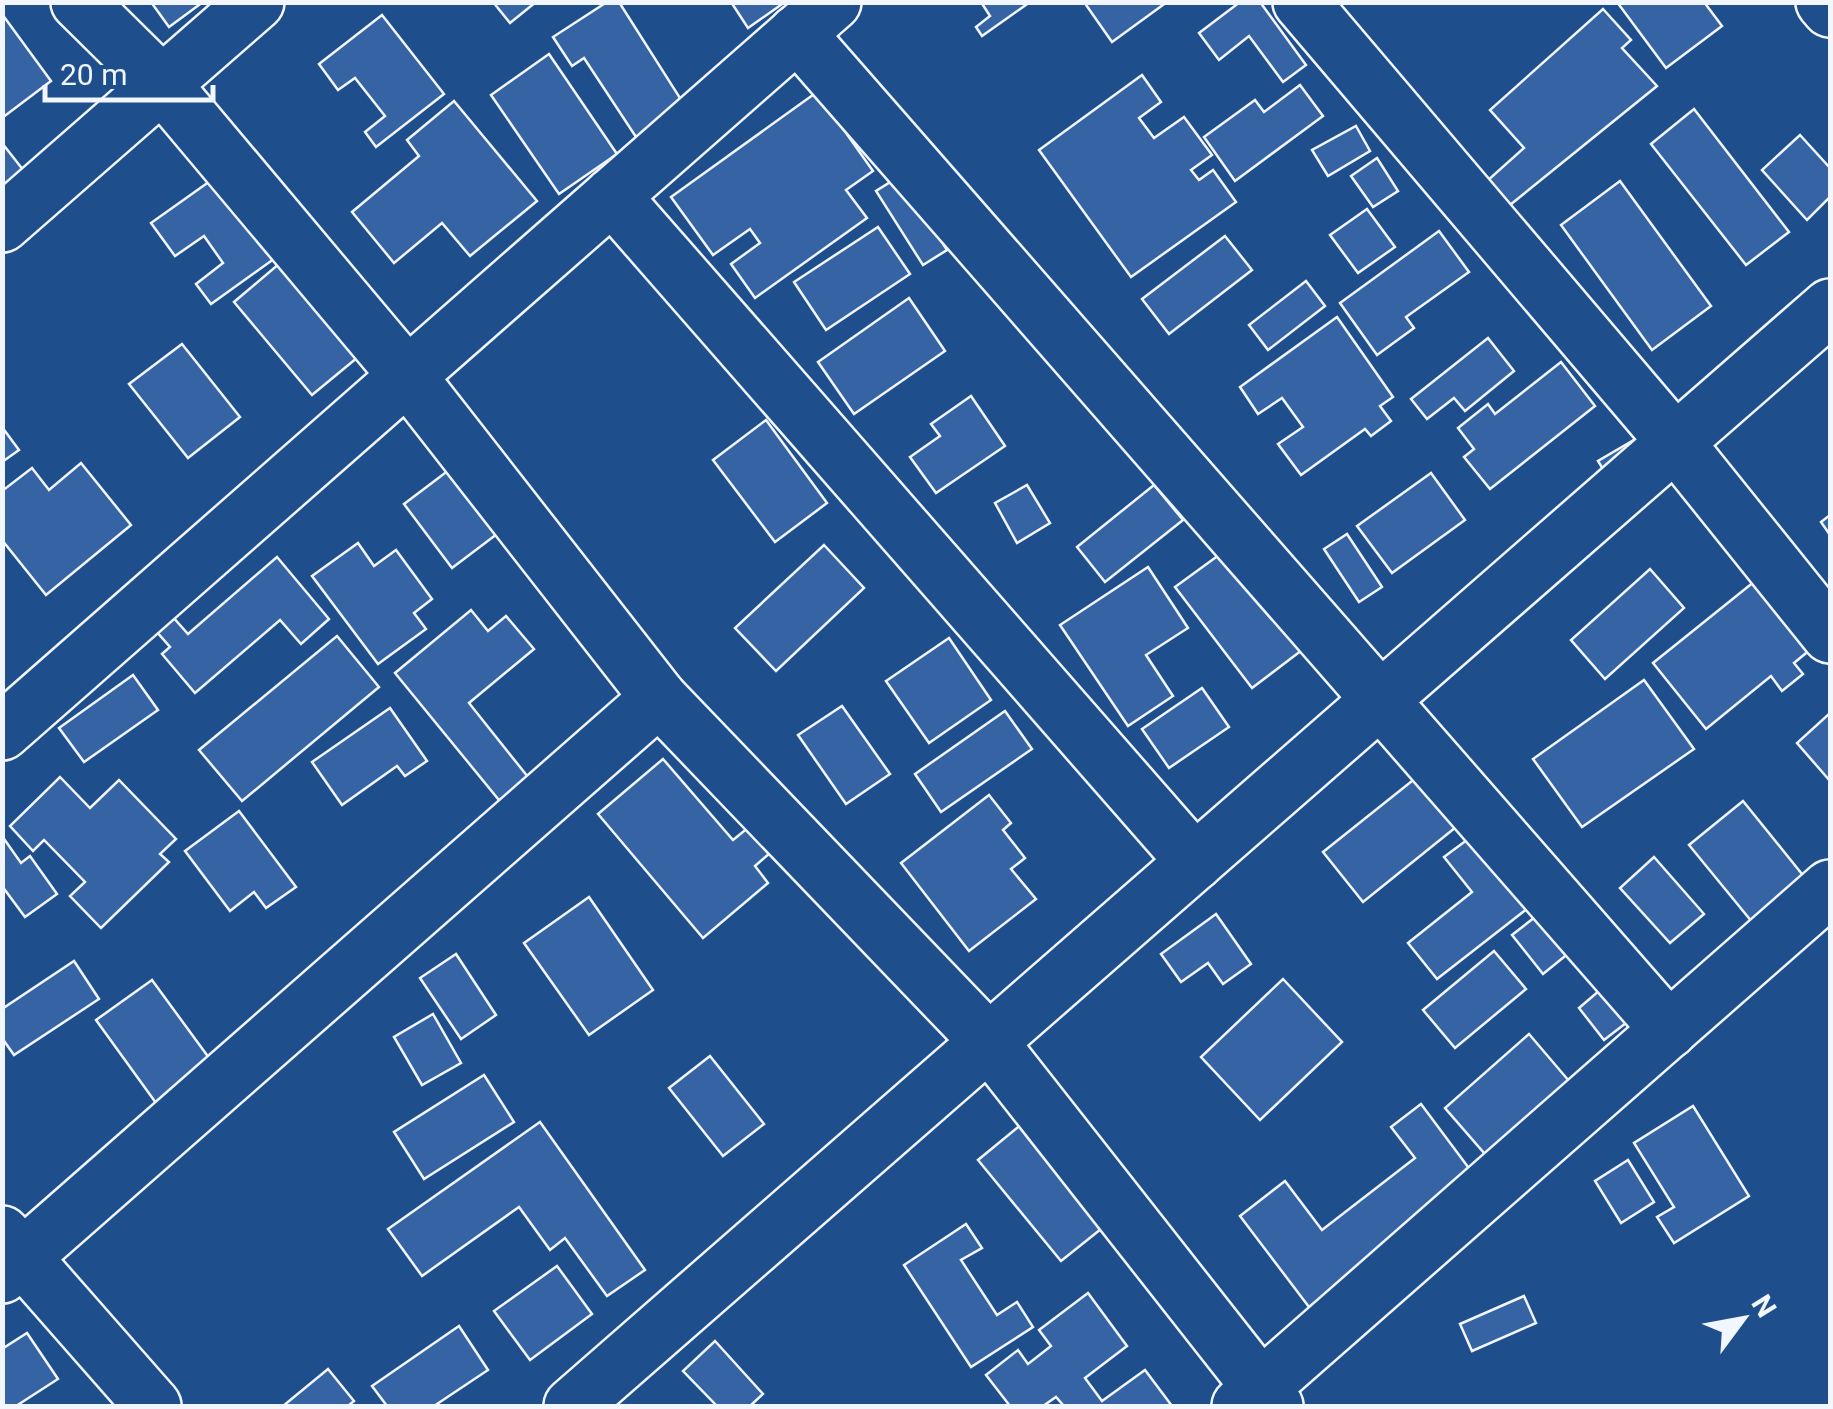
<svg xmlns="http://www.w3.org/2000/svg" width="1833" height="1409" viewBox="0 0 1833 1409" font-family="Roboto,sans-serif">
	<rect width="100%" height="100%" fill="#1f4e8c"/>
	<g fill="#3563a3" stroke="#f2f6ff" stroke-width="2.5">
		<polygon points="151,2 203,2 169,27"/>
		<polygon points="493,2 536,2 510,23"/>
		<polygon points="607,2 619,2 687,109 638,140 584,58 572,66 553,37"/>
		<polygon points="731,2 785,2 748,28"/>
		<polygon points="981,2 1030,2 982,36 976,27 990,16"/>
		<polygon points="1084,2 1167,2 1112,42"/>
		<polygon points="1240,2 1260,2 1306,65 1283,82 1249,36 1219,60 1199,33"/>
		<polygon points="1617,2 1704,2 1722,26 1666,68"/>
		<polygon points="1603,9 1631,40 1622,48 1657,86 1510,205 1487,181 1524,148 1490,110"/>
		<polygon points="2,14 51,81 2,118"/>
		<polygon points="382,15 444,94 376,147 365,132 385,116 355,78 338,90 319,64"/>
		<polygon points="549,54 617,154 559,194 491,95"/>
		<polygon points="1142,75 1161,102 1139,118 1154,138 1184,117 1212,155 1191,170 1199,180 1213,170 1236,202 1131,277 1039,150"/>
		<polygon points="1300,85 1323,116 1235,181 1204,137 1255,100 1264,112"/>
		<polygon points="817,92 873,171 846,190 867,218 755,298 731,264 760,243 750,229 713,255 671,197"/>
		<polygon points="454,101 537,201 470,256 442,223 394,263 352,212 419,156 407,140"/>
		<polygon points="1694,109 1789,232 1746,265 1651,144"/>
		<polygon points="1356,126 1370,151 1328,176 1312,150"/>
		<polygon points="1800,135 1830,168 1830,197 1807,220 1762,170"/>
		<polygon points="2,143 24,171 2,187"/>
		<polygon points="1377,158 1398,191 1373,207 1351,176"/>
		<polygon points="220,174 278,256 211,304 196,284 223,263 204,236 175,256 151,223"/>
		<polygon points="900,176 947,250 923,265 876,191"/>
		<polygon points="1620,181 1711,306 1652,350 1561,225"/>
		<polygon points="1367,209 1395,247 1358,273 1330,235"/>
		<polygon points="878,227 910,274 826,330 794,282"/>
		<polygon points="1439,231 1469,272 1406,317 1414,328 1377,355 1340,303"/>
		<polygon points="1225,236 1252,270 1169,334 1142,299"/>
		<polygon points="280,263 358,357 312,395 234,302"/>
		<polygon points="1306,281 1325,306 1268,350 1249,325"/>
		<polygon points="909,298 945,351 854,414 818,362"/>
		<polygon points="1337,317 1393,397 1380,406 1391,421 1371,436 1365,429 1301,475 1278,444 1303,427 1282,398 1258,414 1240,387"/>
		<polygon points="1488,338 1514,371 1465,411 1454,398 1427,419 1411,399"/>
		<polygon points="182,344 240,417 188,458 129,384"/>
		<polygon points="1561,362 1595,406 1490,489 1464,457 1474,449 1458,428 1488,404 1495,414"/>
		<polygon points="971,396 1005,446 936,493 910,457 940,436 931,424"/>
		<polygon points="766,420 827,503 775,542 713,460"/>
		<polygon points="2,427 19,450 2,462"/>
		<polygon points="1644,434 1609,479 1598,461"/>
		<polygon points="81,463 131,525 46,595 2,540 2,491 32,468 49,490"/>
		<polygon points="449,470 497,534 452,568 404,504"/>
		<polygon points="1431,473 1465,520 1392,573 1357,526"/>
		<polygon points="1027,485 1050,523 1017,543 995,503"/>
		<polygon points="1154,485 1183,520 1105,582 1077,547"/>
		<polygon points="1830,515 1830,535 1821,522"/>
		<polygon points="1347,534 1382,587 1359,602 1324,549"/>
		<polygon points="358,543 374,566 396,550 432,599 414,613 426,629 378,664 312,576"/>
		<polygon points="824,545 864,588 776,671 735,628"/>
		<polygon points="1230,547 1306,647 1252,688 1175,587"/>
		<polygon points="277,557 329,619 301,644 280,620 195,693 162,654 170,647 156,631 172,616 188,634"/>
		<polygon points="1148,567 1188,628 1146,655 1173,696 1128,726 1060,625"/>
		<polygon points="1650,569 1684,608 1605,679 1571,640"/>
		<polygon points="1755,581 1811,649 1794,663 1803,674 1782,691 1771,676 1706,729 1653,663"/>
		<polygon points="471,610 488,631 506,616 534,649 469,703 532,782 503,805 395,673"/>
		<polygon points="337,636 379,687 242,801 199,750"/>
		<polygon points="949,638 991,700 929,743 886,681"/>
		<polygon points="133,675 158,710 84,762 59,728"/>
		<polygon points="1644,680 1694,749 1582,827 1533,759"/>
		<polygon points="1202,688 1229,727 1169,768 1142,729"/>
		<polygon points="842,706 890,774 846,804 798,735"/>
		<polygon points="390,708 427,761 405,776 397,766 342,805 312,762"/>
		<polygon points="1005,711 1032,749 941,812 915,774"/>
		<polygon points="1830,713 1830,781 1797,743"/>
		<polygon points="663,759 733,840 749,827 770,853 755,866 768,883 703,938 598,814"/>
		<polygon points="1422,773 1461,823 1363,902 1323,852"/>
		<polygon points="60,777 90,808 119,780 176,839 160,854 169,862 101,928 70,896 85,882 44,840 33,851 10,826"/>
		<polygon points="989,795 1011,823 1003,830 1025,858 1011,869 1036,899 969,951 901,863"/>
		<polygon points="1743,801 1810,884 1757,928 1689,845"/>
		<polygon points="239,811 296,887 266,908 254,892 230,911 185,851"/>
		<polygon points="1475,834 1532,905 1437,979 1408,943 1472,892 1444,857"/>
		<polygon points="2,836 21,863 30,856 57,894 25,917 2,886"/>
		<polygon points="1654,857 1704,914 1670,943 1620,888"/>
		<polygon points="589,897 653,990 589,1035 524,943"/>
		<polygon points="1544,910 1575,948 1543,974 1512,935"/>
		<polygon points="1216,914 1251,964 1223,984 1208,963 1181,982 1161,954"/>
		<polygon points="1494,951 1526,989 1455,1048 1423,1010"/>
		<polygon points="456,954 496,1015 461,1039 420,978"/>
		<polygon points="74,961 99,999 14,1055 2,1038 2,1009"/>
		<polygon points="1283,979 1342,1042 1260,1120 1201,1057"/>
		<polygon points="152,980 212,1062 156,1103 96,1020"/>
		<polygon points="1600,990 1626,1023 1604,1040 1579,1008"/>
		<polygon points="433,1014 461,1063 422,1085 394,1037"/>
		<polygon points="1529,1034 1575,1088 1491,1161 1445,1108"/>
		<polygon points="710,1056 764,1124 723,1156 669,1088"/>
		<polygon points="484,1075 514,1122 424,1179 394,1132"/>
		<polygon points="1421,1104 1477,1179 1309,1307 1240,1216 1285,1181 1322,1230 1415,1158 1391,1127"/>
		<polygon points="1693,1106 1749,1196 1674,1243 1657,1217 1674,1207 1634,1143"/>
		<polygon points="1028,1119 1111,1221 1061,1261 978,1160"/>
		<polygon points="540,1122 645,1270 607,1296 565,1238 550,1250 519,1207 422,1276 388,1229"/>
		<polygon points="1628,1160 1654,1202 1621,1223 1595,1181"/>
		<polygon points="966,1224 982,1248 961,1260 997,1315 1017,1302 1033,1327 971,1367 904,1265"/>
		<polygon points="557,1266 592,1314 530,1360 494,1311"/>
		<polygon points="1088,1293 1127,1346 1085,1378 1102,1401 1145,1370 1172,1406 1064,1406 1056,1397 1043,1406 1010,1406 986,1375 1018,1350 1028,1364 1051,1346 1039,1330"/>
		<polygon points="1524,1296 1536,1323 1472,1351 1460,1324"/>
		<polygon points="459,1326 488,1370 434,1406 387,1406 372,1386"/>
		<polygon points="27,1333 58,1379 16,1406 2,1406 2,1349"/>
		<polygon points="715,1341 763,1394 750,1406 717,1406 683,1371"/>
		<polygon points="328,1369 354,1401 348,1406 283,1406"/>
	</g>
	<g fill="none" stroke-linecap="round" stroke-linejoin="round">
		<defs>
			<g id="minor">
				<polyline points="79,2 162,84 409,378 659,698 989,1042 1275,1406"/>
				<polyline points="1301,2 1675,442 1830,635"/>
				<polyline points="1824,2 1830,9"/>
				<polyline points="797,33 1669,1030"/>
				<polyline points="612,196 1195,862"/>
				<polyline points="2,224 256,2"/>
				<polyline points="2,732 833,2"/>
				<polyline points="2,1234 153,1406"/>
				<polyline points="2,1275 659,698"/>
				<polyline points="572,1406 1830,307"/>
				<polyline points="1240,1406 1830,888"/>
			</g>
		</defs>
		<use href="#minor" stroke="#f2f6ff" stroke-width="60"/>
		<use href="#minor" stroke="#1f4e8c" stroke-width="55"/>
	</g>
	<rect width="1833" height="1409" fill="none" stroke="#f2f6ff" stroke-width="10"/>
	<g transform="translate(1743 1319) rotate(58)" stroke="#1f4e8c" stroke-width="8" paint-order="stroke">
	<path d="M0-8L18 38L0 25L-18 38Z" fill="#f2f6ff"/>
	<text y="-15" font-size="28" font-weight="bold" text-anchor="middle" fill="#f2f6ff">N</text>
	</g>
	<path d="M45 85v15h168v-15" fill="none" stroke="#f2f6ff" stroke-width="5"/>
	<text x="60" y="85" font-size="30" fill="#f2f6ff" stroke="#1f4e8c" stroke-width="8" paint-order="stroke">20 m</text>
</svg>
